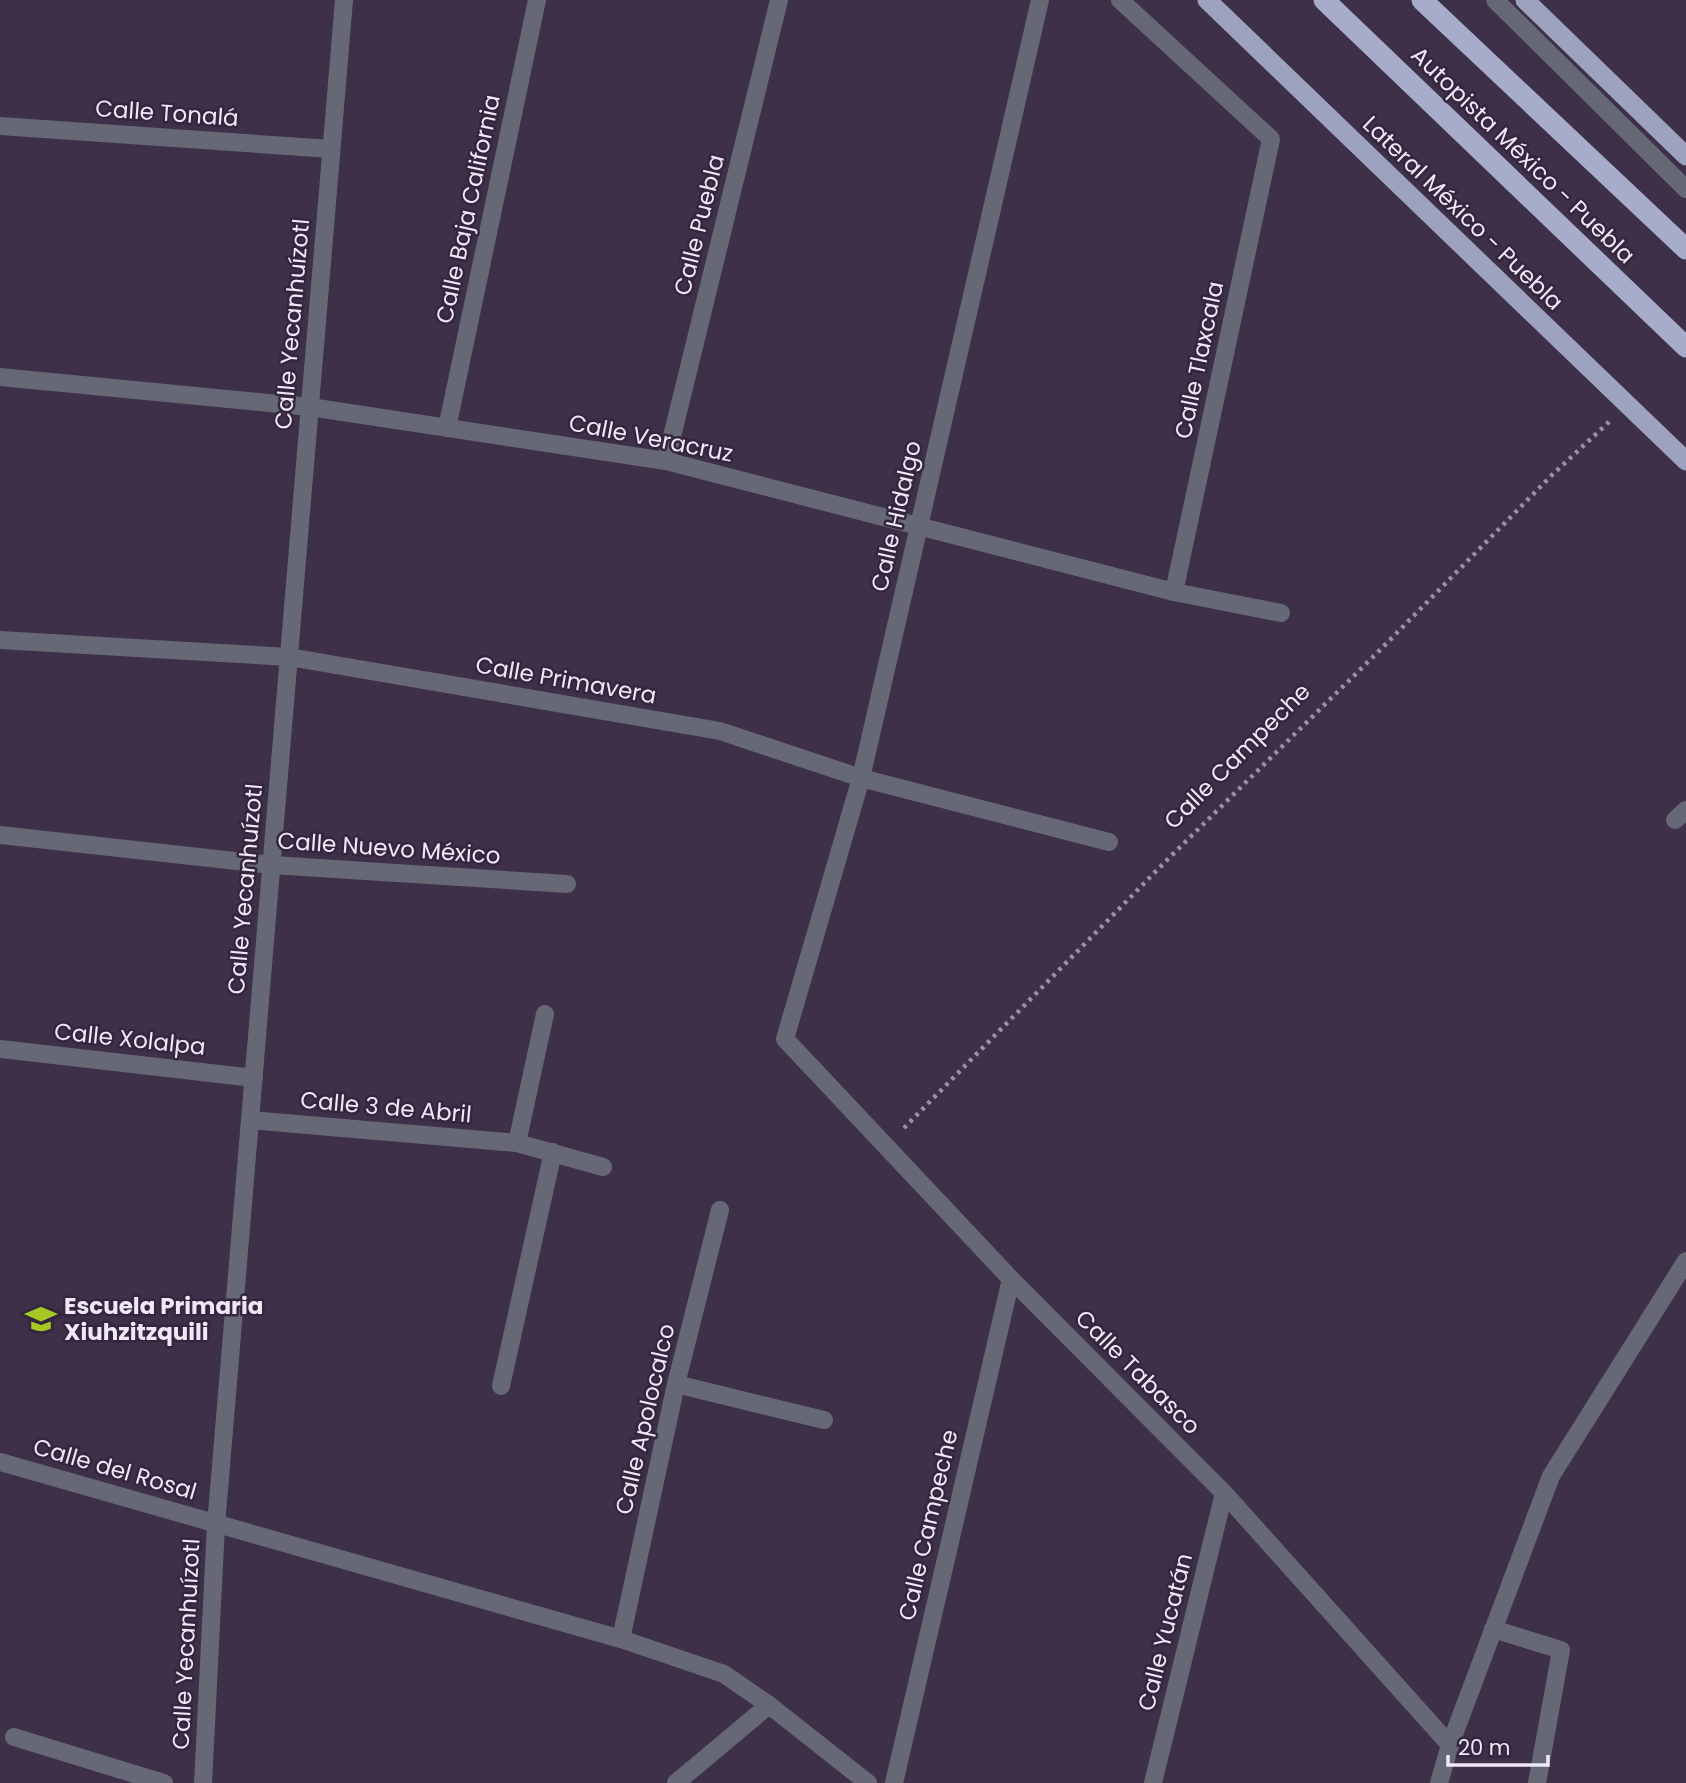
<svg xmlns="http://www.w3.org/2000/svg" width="1686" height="1783" viewBox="0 0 1686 1783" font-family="Poppins,sans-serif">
	<rect width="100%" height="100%" fill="#3e3049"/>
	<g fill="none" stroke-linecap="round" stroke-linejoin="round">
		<polyline stroke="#9b90a4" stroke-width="4.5" stroke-dasharray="3.5 5" stroke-linecap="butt" points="904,1128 1166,861 1382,648 1552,475 1610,421"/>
		<g stroke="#666975" stroke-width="18">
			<polyline points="1495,0 1686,189"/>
			<polyline points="1675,820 1686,810"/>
			<polyline points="1493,1629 1561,1650 1537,1783"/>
			<polyline points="1450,1745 1551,1476 1686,1261"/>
		</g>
		<g stroke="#666975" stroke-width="18">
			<polyline points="1040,0 861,778 785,1039 1011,1279 1224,1493 1450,1745 1439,1783"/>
			<polyline points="1120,0 1271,139 1174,592"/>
			<polyline points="0,126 331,149"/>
			<polyline points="0,377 310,407 666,461 1174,592 1281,613"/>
			<polyline points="447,428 537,0"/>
			<polyline points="666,461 779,0"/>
			<polyline points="0,640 289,657 720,731 861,778 1109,842"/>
			<polyline points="0,835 272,865 567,884"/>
			<polyline points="0,1049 254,1078"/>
			<polyline points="250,1120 517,1143 603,1167"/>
			<polyline points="517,1143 545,1014"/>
			<polyline points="676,1384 824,1420"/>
			<polyline points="501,1386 553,1152"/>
			<polyline points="621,1639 676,1384 720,1210"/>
			<polyline points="14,1737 164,1783"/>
			<polyline points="203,1783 216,1525 344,0"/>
			<polyline points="676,1783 769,1705"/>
			<polyline points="894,1783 1011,1279"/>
			<polyline points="1153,1783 1224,1493"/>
		</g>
		<polyline stroke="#666975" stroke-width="18" points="0,1462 621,1639 724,1674 769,1705 868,1783"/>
		<g stroke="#9da2be" stroke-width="19">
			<polyline points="1207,0 1686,461"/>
			<polyline points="1525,0 1686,156"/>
		</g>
		<g stroke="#a6acca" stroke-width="21">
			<polyline points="1324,0 1686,347"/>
			<polyline points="1422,0 1686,249"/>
		</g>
	</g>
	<defs>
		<symbol id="school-bare" viewBox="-9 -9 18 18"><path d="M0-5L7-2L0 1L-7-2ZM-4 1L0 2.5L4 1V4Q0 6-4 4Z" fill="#a5c823" stroke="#34263e" stroke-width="2.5" paint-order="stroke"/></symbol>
	</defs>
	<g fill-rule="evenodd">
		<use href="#school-bare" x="19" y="1297" width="44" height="44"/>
	</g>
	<g text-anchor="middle" stroke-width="5" stroke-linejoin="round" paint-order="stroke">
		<g font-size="23" fill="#f0e8f7" stroke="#34263e">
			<text transform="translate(167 113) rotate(4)" y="8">Calle Tonalá</text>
			<text transform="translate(1523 155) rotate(44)" y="8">Autopista México - Puebla</text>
			<text transform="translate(468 209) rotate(-78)" y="8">Calle Baja California</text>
			<text transform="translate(1463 213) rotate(44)" y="8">Lateral México - Puebla</text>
			<text transform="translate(699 225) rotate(-76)" y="8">Calle Puebla</text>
			<text transform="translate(292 324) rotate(-85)" y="8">Calle Yecanhuízotl</text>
			<text transform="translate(1199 360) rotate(-78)" y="8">Calle Tlaxcala</text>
			<text transform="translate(651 438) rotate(11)" y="8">Calle Veracruz</text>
			<text transform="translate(896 516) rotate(-77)" y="8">Calle Hidalgo</text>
			<text transform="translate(566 680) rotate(10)" y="8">Calle Primavera</text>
			<text transform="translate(1237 756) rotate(-45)" y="8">Calle Campeche</text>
			<text transform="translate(389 848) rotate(4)" y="8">Calle Nuevo México</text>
			<text transform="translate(245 889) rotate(-85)" y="8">Calle Yecanhuízotl</text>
			<text transform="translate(130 1039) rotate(6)" y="8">Calle Xolalpa</text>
			<text transform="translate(386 1107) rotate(5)" y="8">Calle 3 de Abril</text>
			<text transform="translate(1138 1372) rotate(45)" y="8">Calle Tabasco</text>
			<text transform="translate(645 1419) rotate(-77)" y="8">Calle Apolocalco</text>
			<text transform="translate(115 1469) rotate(16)" y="8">Calle del Rosal</text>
			<text transform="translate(928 1525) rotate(-77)" y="8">Calle Campeche</text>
			<text transform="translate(1165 1632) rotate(-76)" y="8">Calle Yucatán</text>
			<text transform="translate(186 1644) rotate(-87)" y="8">Calle Yecanhuízotl</text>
		</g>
		<g font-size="23" font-weight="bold" fill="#f0e8f7" stroke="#34263e" text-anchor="start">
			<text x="64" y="1314">Escuela Primaria<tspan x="64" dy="26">Xiuhzitzquili</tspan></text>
		</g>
	</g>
	<path d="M1448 1755v10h100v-10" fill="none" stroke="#f0e8f7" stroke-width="3.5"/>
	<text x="1458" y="1755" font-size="21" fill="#f0e8f7" stroke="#34263e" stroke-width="5" paint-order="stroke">20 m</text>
</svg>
